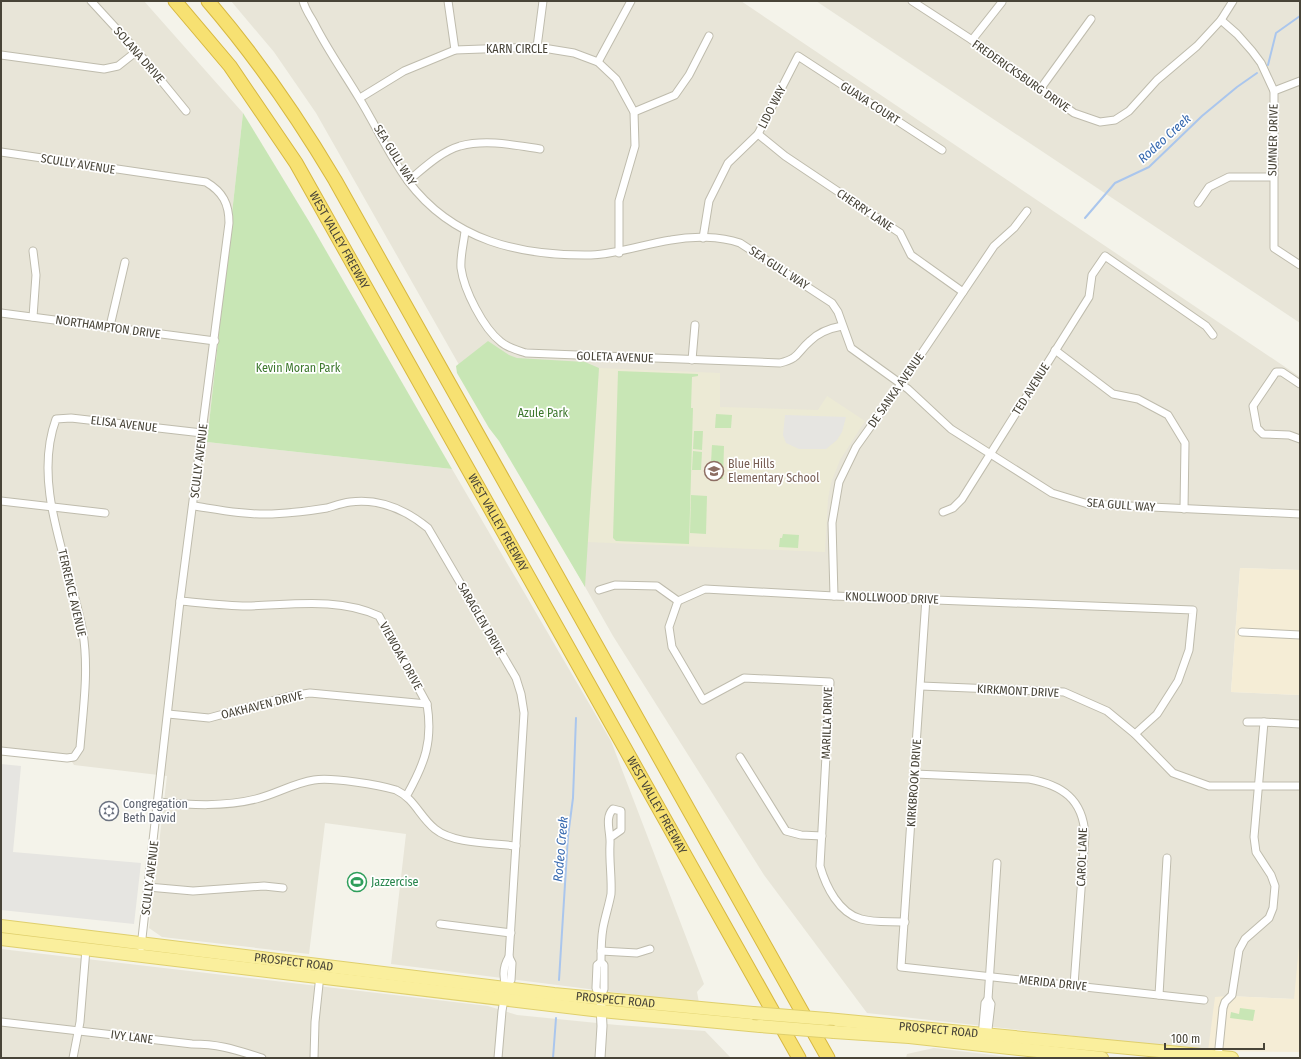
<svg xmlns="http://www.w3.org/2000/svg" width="1301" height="1059" viewBox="0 0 1301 1059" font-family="'Fira Sans Condensed',sans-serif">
	<rect width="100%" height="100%" fill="#f4f3ea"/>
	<g fill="#e8e5d8">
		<polygon points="1,1 144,1 243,113 207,442 452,469 611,741 704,984 697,992 699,1003 391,964 406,834 325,823 309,954 162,937 149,928 167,776 74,765 67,754 1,747"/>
		<polygon points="231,1 741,1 1300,377 1300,570 1240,568 1231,692 1300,695 1300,936 1295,999 1228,996 1208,1051 867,1013 764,875 613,636 316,113 274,52"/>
		<polygon points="816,1 1300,1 1300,323"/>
		<polygon points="1,949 488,1006 517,1015 617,1025 705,1031 731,1058 1,1058"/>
		<polygon points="934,1048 1019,1058 906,1058 907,1054"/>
	</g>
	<g fill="#f5edd6">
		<polygon points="1240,568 1300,570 1300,695 1231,692"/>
		<polygon points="1300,936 1300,1052 1208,1051 1215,997 1228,996 1294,999"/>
	</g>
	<polygon fill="#ecead5" points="599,368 720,373 720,407 818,410 827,396 865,421 840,460 831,483 828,499 825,552 587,542"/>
	<g fill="#c8e6b5">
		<polygon points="243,113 310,223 452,469 207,442"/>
		<polygon points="488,341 509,355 517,358 585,362 599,368 585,587 499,441 489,428 457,373 456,366"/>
		<polygon points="618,371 698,374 698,376 692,377 691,408 693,408 689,544 616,541 613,538"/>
		<polygon points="716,414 732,415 731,428 715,428"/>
		<polygon points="694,431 703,431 702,450 693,449"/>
		<polygon points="712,445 724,446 723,479 710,479"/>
		<polygon points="693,451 702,452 701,470 692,470"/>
		<polygon points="691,495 707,496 706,534 690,533"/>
		<polygon points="783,534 799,535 798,548 779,547 780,538 782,538"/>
		<polygon points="1240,1008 1255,1010 1253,1021 1230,1018 1231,1012 1239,1014"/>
	</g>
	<g fill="#e6e5e1">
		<polygon points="785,415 846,417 842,432 837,440 826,449 799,449 786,443 783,435"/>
		<polygon points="1,764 21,766 13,852 141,863 134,924 1,910"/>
	</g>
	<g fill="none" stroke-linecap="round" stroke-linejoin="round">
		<g stroke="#aac6ed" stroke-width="2">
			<polyline points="1268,65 1276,33 1300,16"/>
			<polyline points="1085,218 1115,183 1149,167 1202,116 1237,87 1257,73"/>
			<polyline points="559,980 568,836 573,798 576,718"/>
			<polyline points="553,1058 556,1018"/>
		</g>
		<defs>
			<g id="minor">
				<polyline points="91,1 137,51 186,111"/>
				<path d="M303 1C305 9 310 16 314 23 327 49 344 73 359 98 375 124 390 157 408 181 453 241 520 256 591 255 619 254 644 244 671 240 692 236 720 236 740 243L832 303 838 312 851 348 908 389 951 429 1052 493 1088 504 1300 514"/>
				<polyline points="448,1 455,50"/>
				<polyline points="912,1 972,40 1074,113 1100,122 1115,120 1129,111 1157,80 1197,46 1221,20 1233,1"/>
				<polyline points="1221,20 1237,34 1252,51 1261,63 1274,91 1274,248 1300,265"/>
				<polyline points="972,40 1002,2"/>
				<polyline points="537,47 543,1"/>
				<polyline points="1,55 104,69 118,66 137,51"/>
				<polyline points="598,62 631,1"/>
				<polyline points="1041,88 1091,19"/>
				<polyline points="1274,91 1300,81"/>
				<polyline points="360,98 404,71 455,50 537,47 574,53 598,62 616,79 634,112 635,146 619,201 619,253"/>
				<polyline points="634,112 675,95 689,75 709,36"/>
				<polyline points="758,134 785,156 900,233 911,255 963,292"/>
				<path d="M1 152 206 182C223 192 229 204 229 223L180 601 141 947"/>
				<path d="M408 181C424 168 440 152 460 146 486 139 514 145 540 149"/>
				<polyline points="1198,203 1209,187 1229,177 1273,177"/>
				<path d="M465 231C464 242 460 256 461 268 464 290 483 328 501 342 508 348 517 350 526 353L780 363C800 358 796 353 810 341 818 333 831 328 842 326"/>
				<polyline points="703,238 709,201 728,163 758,134 798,56 942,150"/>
				<polyline points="33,251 36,275 33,317"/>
				<polyline points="1,313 215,341"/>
				<polyline points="110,326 125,262"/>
				<polyline points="1055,350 1113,394 1138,399 1168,415 1185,443 1184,509"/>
				<polyline points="692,360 695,325"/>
				<polyline points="1300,384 1282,372 1276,372 1253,406 1257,428 1263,434 1289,435 1300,439"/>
				<polyline points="1,501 105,513"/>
				<path d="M194 506C220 510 245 515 272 514 290 513 309 511 327 508 334 506 342 503 350 502 380 498 406 510 428 528L516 678 521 694 524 713 509 957 512 963 511 980 506 987 502 1011 498 1058"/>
				<polyline points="943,512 953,508 962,499 1089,297 1092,275 1105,256 1206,326 1213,335"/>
				<polyline points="599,590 615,585 657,586 678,601 705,589 834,596 1193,610 1189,650 1178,681 1157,714 1135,734"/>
				<polyline points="834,596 832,523 839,482 856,447 901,384 994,246 1014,228 1027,211"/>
				<polyline points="926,598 901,967 1204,1000"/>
				<path d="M180 601C202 603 225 606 247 606 291 605 338 597 379 616L427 704C433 741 425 763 407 795"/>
				<path d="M678 601 669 627 672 647 703 700 744 678 830 682 820 866C826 887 839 913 861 919 875 923 891 921 905 922"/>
				<polyline points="1242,632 1300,635"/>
				<polyline points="921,686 1064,692 1107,711 1135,734 1173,773 1209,786 1300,786"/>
				<polyline points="168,714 209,718 290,696 310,693 427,704"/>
				<polyline points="1247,722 1264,722"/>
				<path d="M1 751 67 758 74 757 80 748C83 710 89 671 83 633 71 565 31 487 56 419L71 418 202 433"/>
				<polyline points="740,757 786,831 801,835 822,836"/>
				<path d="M915 774 1029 779C1062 785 1083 799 1085 835L1074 985"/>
				<path d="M159 802C191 805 224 807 256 799 276 794 294 783 314 780 332 777 379 785 396 790 415 799 419 816 435 829 453 844 493 843 516 846"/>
				<polyline points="148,887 193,891 264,886 283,888"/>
				<polyline points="440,924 511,933"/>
				<polyline points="601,951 637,953 650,949"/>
				<path d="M506 987C503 977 503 966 509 957"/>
				<polyline points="1159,995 1167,858"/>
				<path d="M600 999 604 989V965L601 962C601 951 601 939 603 928 605 917 609 905 611 894 612 878 609 861 610 844 611 833 604 818 613 809L621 811V830L611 837"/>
				<polyline points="600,999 596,988 597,965 601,962"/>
				<path d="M1 1022 192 1044C220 1044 236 1050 262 1058"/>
				<polyline points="982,1037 985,1003 988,999"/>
				<polyline points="987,1038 991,1004 988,999 997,863"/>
				<polyline points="73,1058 80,1022 86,949"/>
				<polyline points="314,1058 315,1022 320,975"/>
				<polyline points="1218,1058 1223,1008 1225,1002 1232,995 1239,950 1245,939 1269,918 1273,908 1275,886 1271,875 1256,852 1254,837 1264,722 1300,724"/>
			</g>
			<polyline id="tertiary" points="600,1058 602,1026 601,1006"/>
			<g id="primary">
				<path id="s1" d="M1 926 554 994 753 1013"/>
				<polyline points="1,939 601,1011 760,1026"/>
				<path id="s2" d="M827 1019 1232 1058"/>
				<polyline points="834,1032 909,1037 1102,1058"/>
			</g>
			<g id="motorway">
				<path id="s3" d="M175 1 230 66 296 163 799 1058"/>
				<path d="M208 1C256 57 297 116 335 180L828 1058"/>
			</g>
		</defs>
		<use href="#minor" stroke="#bfbcad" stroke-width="9"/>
		<use href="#tertiary" stroke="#bfbcad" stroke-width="11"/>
		<use href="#primary" stroke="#dfcf6d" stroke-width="14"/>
		<use href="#motorway" stroke="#d7b841" stroke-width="15"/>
		<use href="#minor" stroke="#fff" stroke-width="7"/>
		<use href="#tertiary" stroke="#fff" stroke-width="9"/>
		<use href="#primary" stroke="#faef9d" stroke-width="12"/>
		<use href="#motorway" stroke="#f7e172" stroke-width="13"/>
		<defs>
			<g id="primary-bridge">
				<polyline points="753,1013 827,1019"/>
				<polyline points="760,1026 834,1032"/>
			</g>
		</defs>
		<use href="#primary-bridge" stroke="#dfcf6d" stroke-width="14" stroke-linecap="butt"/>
		<use href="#primary-bridge" stroke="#faef9d" stroke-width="12"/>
	</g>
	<defs>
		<symbol id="school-ring" viewBox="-11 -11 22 22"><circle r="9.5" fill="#fff" stroke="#8d6e63" stroke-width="1.5"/><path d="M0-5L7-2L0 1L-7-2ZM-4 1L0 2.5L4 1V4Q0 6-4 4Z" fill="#8d6e63"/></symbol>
		<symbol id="synagogue-ring" viewBox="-11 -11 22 22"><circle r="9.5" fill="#fff" stroke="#6b7280" stroke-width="1.5"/><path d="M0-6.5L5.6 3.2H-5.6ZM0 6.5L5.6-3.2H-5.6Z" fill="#6b7280"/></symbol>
		<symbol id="stadium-ring" viewBox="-11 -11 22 22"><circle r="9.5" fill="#fff" stroke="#2e9e5b" stroke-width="1.5"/><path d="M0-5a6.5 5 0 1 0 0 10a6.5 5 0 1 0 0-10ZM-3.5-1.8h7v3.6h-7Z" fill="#2e9e5b"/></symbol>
	</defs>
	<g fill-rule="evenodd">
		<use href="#school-ring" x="703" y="460" width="22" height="22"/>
		<use href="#synagogue-ring" x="98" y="800" width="22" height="22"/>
		<use href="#stadium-ring" x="346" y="871" width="22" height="22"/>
	</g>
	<g text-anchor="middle" stroke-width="3.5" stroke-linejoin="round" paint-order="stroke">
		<g font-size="12" fill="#484438" stroke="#fff">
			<text x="517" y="53">KARN CIRCLE</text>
			<text transform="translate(139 55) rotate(49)" y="4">SOLANA DRIVE</text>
			<text transform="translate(1021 76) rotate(35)" y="4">FREDERICKSBURG DRIVE</text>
			<text transform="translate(870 103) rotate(33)" y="4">GUAVA COURT</text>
			<text transform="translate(772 107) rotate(-63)" y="4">LIDO WAY</text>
			<text transform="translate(1273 140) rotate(-89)" y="4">SUMNER DRIVE</text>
			<text transform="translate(395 155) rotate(58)" y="4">SEA GULL WAY</text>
			<text transform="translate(78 164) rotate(9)" y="4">SCULLY AVENUE</text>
			<text transform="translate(865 210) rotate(34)" y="4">CHERRY LANE</text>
			<text dy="4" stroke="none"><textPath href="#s3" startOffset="291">WEST VALLEY FREEWAY</textPath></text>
			<text transform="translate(779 268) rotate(33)" y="4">SEA GULL WAY</text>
			<text transform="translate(108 327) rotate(8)" y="4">NORTHAMPTON DRIVE</text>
			<text transform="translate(615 357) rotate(2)" y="4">GOLETA AVENUE</text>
			<text transform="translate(1031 389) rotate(-58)" y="4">TED AVENUE</text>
			<text transform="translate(896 390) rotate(-55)" y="4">DE SANKA AVENUE</text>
			<text transform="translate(124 424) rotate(7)" y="4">ELISA AVENUE</text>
			<text transform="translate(199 461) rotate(-83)" y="4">SCULLY AVENUE</text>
			<text transform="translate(1121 505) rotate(4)" y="4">SEA GULL WAY</text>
			<text dy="4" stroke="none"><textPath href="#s3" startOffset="615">WEST VALLEY FREEWAY</textPath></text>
			<text transform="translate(72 593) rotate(77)" y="4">TERRENCE AVENUE</text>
			<text transform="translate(892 598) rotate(2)" y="4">KNOLLWOOD DRIVE</text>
			<text transform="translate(481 619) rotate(60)" y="4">SARAGLEN DRIVE</text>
			<text transform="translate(401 656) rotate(61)" y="4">VIEWOAK DRIVE</text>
			<text transform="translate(1018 691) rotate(3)" y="4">KIRKMONT DRIVE</text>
			<text transform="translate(262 705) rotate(-14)" y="4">OAKHAVEN DRIVE</text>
			<text transform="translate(827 723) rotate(-88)" y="4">MARILLA DRIVE</text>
			<text transform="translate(914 783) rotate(-86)" y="4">KIRKBROOK DRIVE</text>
			<text dy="4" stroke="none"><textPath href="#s3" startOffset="939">WEST VALLEY FREEWAY</textPath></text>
			<text transform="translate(1082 857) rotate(-88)" y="4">CAROL LANE</text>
			<text transform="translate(150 878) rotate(-83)" y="4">SCULLY AVENUE</text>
			<text dy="4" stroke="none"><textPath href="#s1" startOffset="295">PROSPECT ROAD</textPath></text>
			<text transform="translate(1053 983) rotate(6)" y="4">MERIDA DRIVE</text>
			<text dy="4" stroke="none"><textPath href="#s1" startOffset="619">PROSPECT ROAD</textPath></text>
			<text dy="4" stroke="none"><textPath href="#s2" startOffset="112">PROSPECT ROAD</textPath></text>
			<text transform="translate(132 1037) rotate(7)" y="4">IVY LANE</text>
		</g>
		<g font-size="12" fill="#3d782d" stroke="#fff">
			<text x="298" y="372">Kevin Moran Park</text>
			<text x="543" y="417">Azule Park</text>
		</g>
		<g font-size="12" fill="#785e54" stroke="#fff" text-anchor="start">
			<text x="728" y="468">Blue Hills<tspan x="728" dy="14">Elementary School</tspan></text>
		</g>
		<g font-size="12" fill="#5b616d" stroke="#fff" text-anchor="start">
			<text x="123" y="808">Congregation<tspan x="123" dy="14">Beth David</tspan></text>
		</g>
		<g font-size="12" fill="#27864d" stroke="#fff" text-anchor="start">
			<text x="371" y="886">Jazzercise</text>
		</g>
		<g font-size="13" font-style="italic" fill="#3568af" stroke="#fff">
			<text transform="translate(1164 138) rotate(-42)" y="5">Rodeo Creek</text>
			<text transform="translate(560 849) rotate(-85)" y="5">Rodeo Creek</text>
		</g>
	</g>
	<rect width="1301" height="1059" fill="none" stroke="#484438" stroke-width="4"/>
	<path d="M1165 1043v6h99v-6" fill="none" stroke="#484438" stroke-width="2"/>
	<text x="1171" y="1043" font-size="12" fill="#484438" stroke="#ffffff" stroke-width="3" paint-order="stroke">100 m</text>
</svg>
